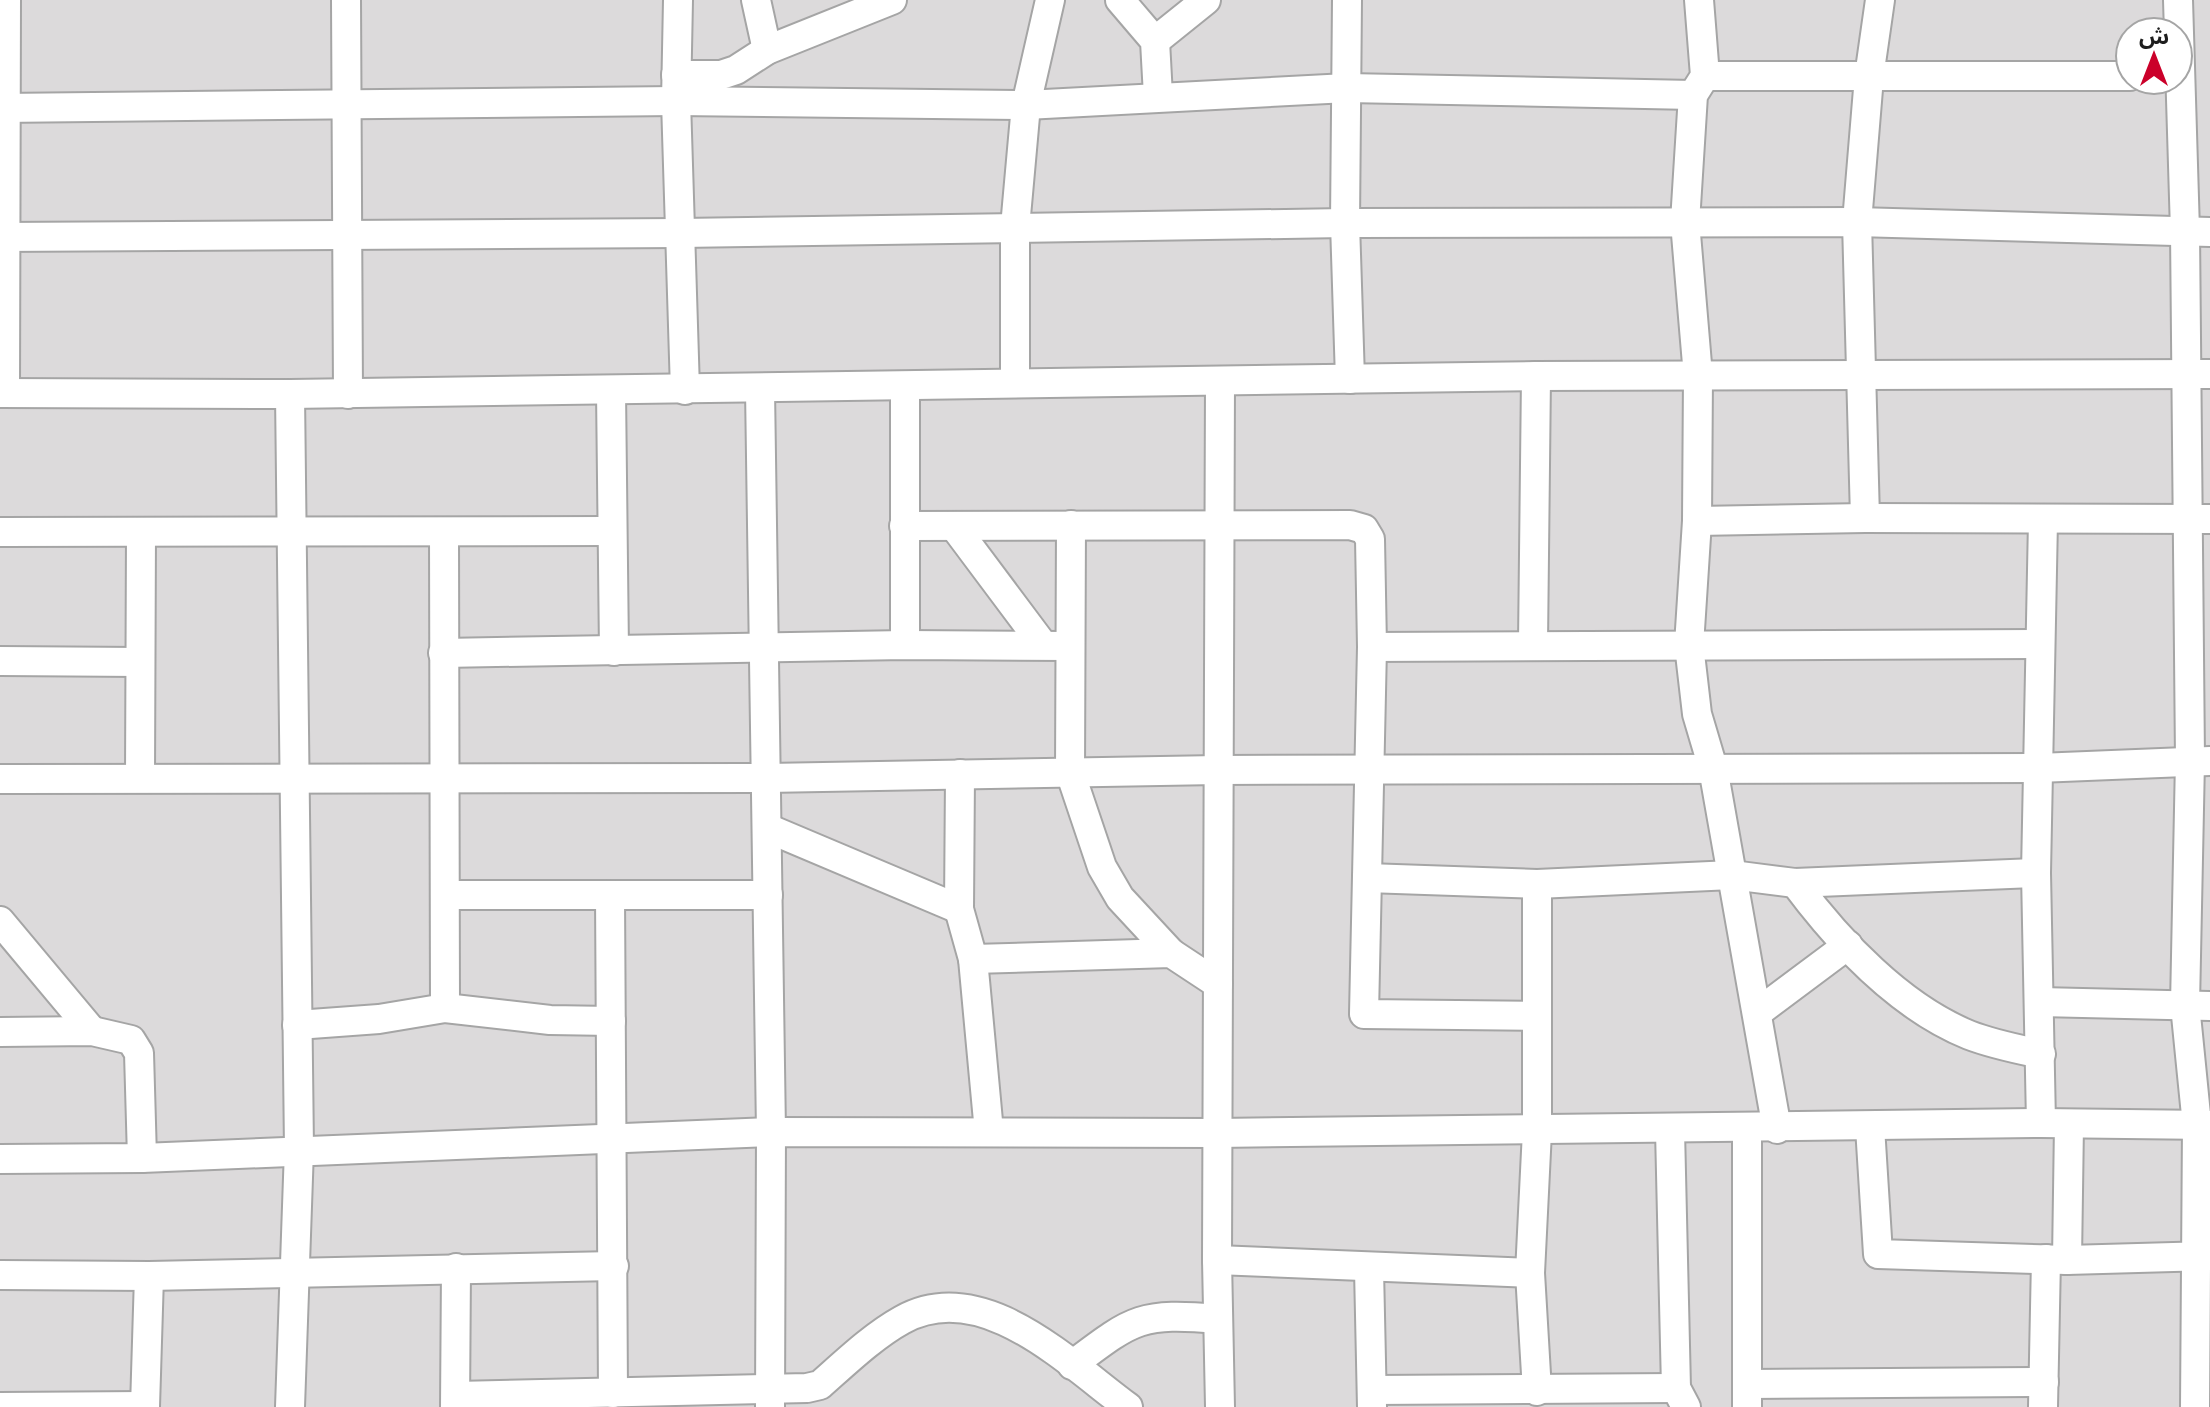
<svg xmlns="http://www.w3.org/2000/svg" width="2210" height="1407" viewBox="0 0 2210 1407" font-family="Arial,'Noto Sans Arabic',sans-serif">
	<rect width="100%" height="100%" fill="#f0e9e2"/>
	<path fill="#dcdadb" fill-rule="evenodd" d="M0 0H2210V1407H0ZM2130 32H2178V80H2130Z"/>
	<g fill="none" stroke-linecap="round" stroke-linejoin="round">
		<defs>
			<g id="minor">
				<polyline points="346,0 348,394"/>
				<polyline points="678,0 676,101 685,390"/>
				<polyline points="756,0 767,50"/>
				<polyline points="1120,0 1155,41 1158,96"/>
				<polyline points="1347,0 1345,223 1350,379"/>
				<polyline points="1699,0 1705,76 1693,95 1685,222 1698,376 1697,521 1689,645 1697,714 1713,768 1777,1129"/>
				<polyline points="2178,0 2185,231 2190,760 2185,1005 2197,1125 2195,1407"/>
				<polyline points="1155,41 1206,0"/>
				<polyline points="676,75 721,75 736,70 767,50 892,0"/>
				<polyline points="1705,76 2130,76"/>
				<polyline points="0,108 676,101 1026,105 1347,88 1693,95"/>
				<polyline points="0,237 681,233 1345,223 1857,222 2210,232"/>
				<polyline points="1015,383 1015,227 1026,105 1050,0"/>
				<polyline points="905,386 905,645"/>
				<polyline points="760,389 771,1132 770,1407"/>
				<polyline points="611,391 614,651"/>
				<polyline points="5,392 6,0"/>
				<polyline points="0,393 290,394 1536,376 2210,374"/>
				<polyline points="290,394 299,1149 290,1407"/>
				<polyline points="1865,518 1857,222 1869,77 1880,0"/>
				<polyline points="1697,521 1865,518 2210,519"/>
				<polyline points="1071,525 1070,772 1102,867 1120,898 1171,953"/>
				<polyline points="904,526 1350,525 1364,529 1370,539 1372,647 1364,1014 1537,1016"/>
				<polyline points="954,526 1043,645"/>
				<polyline points="0,532 611,531"/>
				<polyline points="444,532 445,1008"/>
				<polyline points="1533,644 1536,376"/>
				<polyline points="1372,647 2039,644"/>
				<polyline points="443,653 905,645 1070,646"/>
				<polyline points="0,661 140,662"/>
				<polyline points="960,774 959,909 973,959 989,1132"/>
				<polyline points="140,778 141,533"/>
				<polyline points="0,779 767,778 1218,770 2038,768 2210,761"/>
				<polyline points="767,828 959,909"/>
				<polyline points="1367,878 1537,884 1732,875 1795,883 2036,873"/>
				<path d="M1795 883C1839 942 1900 1007 1969 1035 1992 1044 2017 1049 2041 1054"/>
				<polyline points="1537,884 1537,1131 1530,1273 1537,1391"/>
				<polyline points="446,895 768,895"/>
				<polyline points="610,895 613,1393"/>
				<polyline points="0,921 92,1031"/>
				<polyline points="973,959 1171,953 1218,984"/>
				<polyline points="2040,1002 2210,1006"/>
				<polyline points="1757,1013 1848,945"/>
				<polyline points="297,1025 379,1019 445,1008 550,1020 611,1021"/>
				<polyline points="0,1032 92,1031 131,1040 139,1053 142,1158"/>
				<polyline points="2041,1123 2036,873 2043,520"/>
				<polyline points="1870,1127 1878,1254 2067,1260 2209,1256"/>
				<polyline points="1670,1130 1676,1388 1686,1407"/>
				<polyline points="0,1159 142,1158 771,1132 1217,1133 2041,1123 2210,1125"/>
				<polyline points="1217,1260 1530,1273"/>
				<polyline points="2067,1260 2069,1124"/>
				<polyline points="1369,1269 1372,1407"/>
				<polyline points="0,1275 149,1276 614,1266"/>
				<path d="M1072 1365C1133 1319 1140 1312 1218 1319"/>
				<polyline points="1749,1384 2044,1382"/>
				<polyline points="1372,1390 1676,1388"/>
				<path d="M456 1396 807 1388 820 1385C845 1363 873 1336 902 1320 982 1275 1068 1363 1128 1407"/>
				<polyline points="0,1407 145,1406"/>
				<polyline points="145,1407 149,1276"/>
				<polyline points="455,1407 456,1268"/>
				<polyline points="1220,1407 1217,1260 1220,381"/>
				<polyline points="1747,1407 1747,1129"/>
				<polyline points="2043,1407 2046,1259"/>
			</g>
		</defs>
		<use href="#minor" stroke="#a5a5a5" stroke-width="32"/>
		<use href="#minor" stroke="#fff" stroke-width="28"/>
	</g>
	<g transform="translate(2154 56)"><circle r="38" fill="#ffffff" stroke="#a5a5a5" stroke-width="2"/>
	<path d="M0-6L14 30L0 20L-14 30Z" fill="#cb002a"/>
	<text y="-12" font-size="22" font-weight="bold" text-anchor="middle" fill="#1e1e1e">ش</text>
	</g>
</svg>
